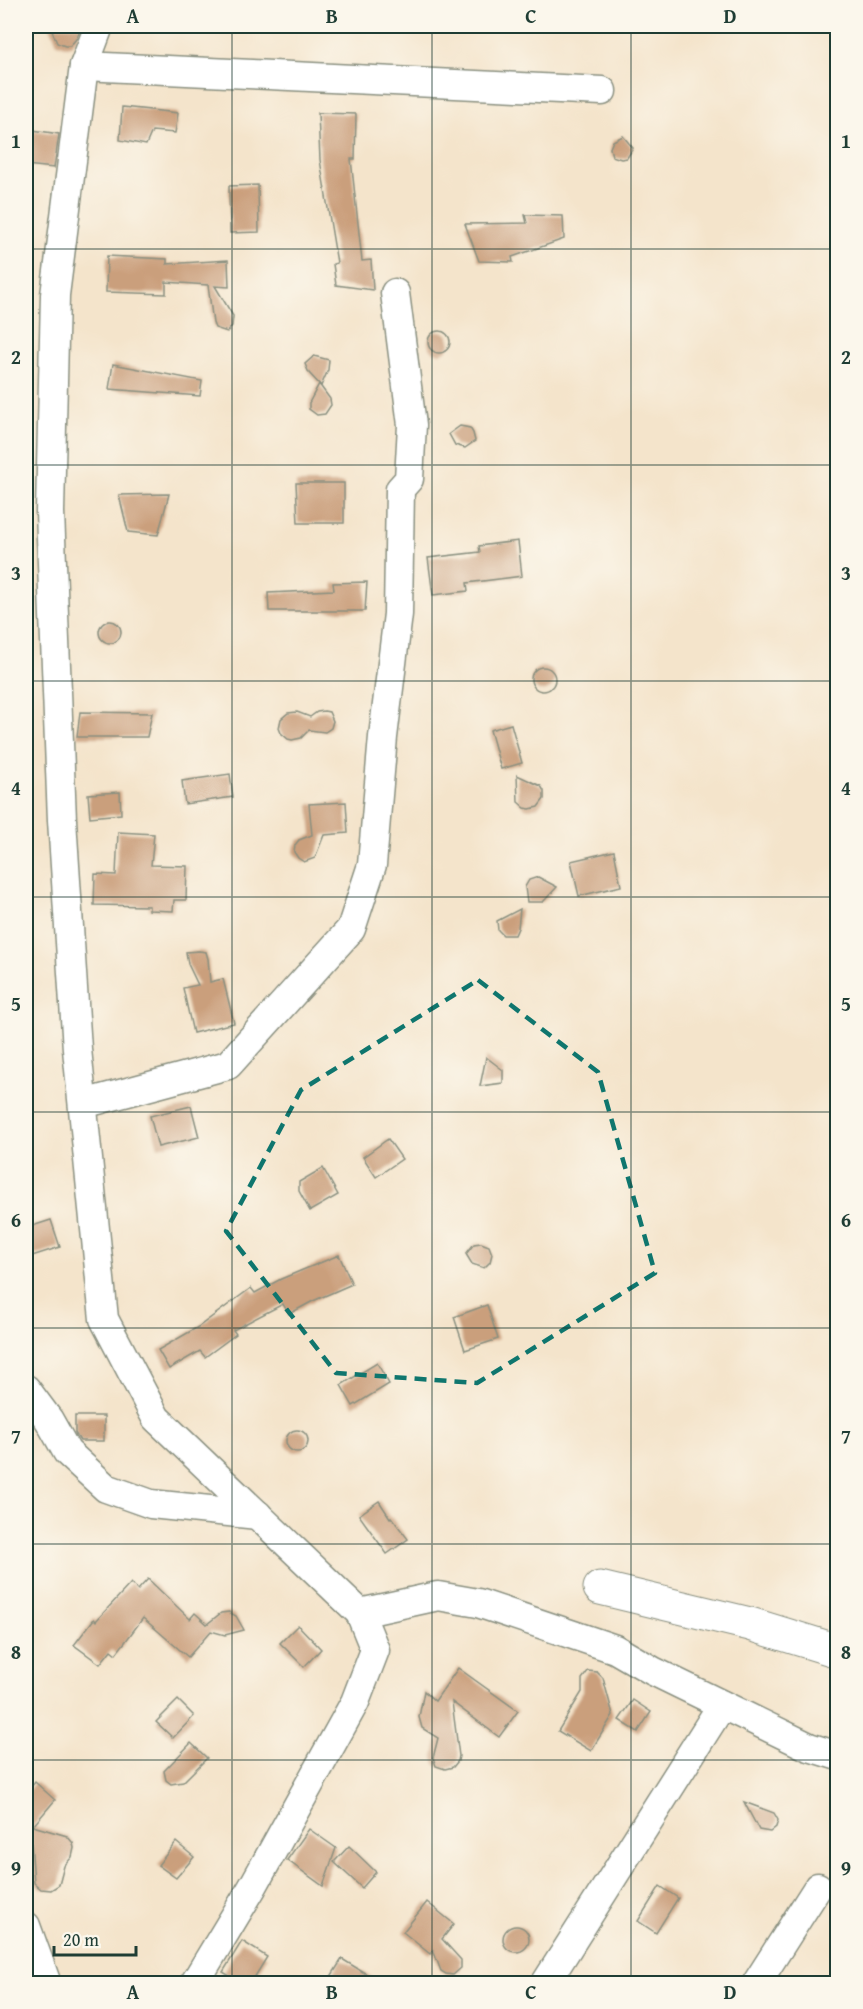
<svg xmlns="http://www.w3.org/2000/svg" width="863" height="2009" viewBox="0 0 863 2009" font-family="'Gentium Book Plus',serif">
	<rect width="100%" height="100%" fill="#fbf7ec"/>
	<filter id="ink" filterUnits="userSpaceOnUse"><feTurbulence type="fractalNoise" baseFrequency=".0167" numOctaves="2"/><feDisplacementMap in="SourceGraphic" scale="12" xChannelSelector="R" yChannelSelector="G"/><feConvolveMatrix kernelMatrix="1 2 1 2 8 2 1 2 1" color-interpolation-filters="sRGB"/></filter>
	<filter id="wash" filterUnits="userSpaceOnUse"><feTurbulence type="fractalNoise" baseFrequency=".008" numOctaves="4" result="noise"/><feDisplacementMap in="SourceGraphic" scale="24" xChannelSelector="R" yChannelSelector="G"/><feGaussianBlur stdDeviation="1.35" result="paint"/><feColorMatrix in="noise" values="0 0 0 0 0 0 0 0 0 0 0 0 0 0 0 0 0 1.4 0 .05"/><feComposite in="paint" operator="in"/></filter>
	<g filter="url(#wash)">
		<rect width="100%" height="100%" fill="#f4e4cb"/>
		<g id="blocks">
			<g fill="#ca9f7c">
				<polygon points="50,26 82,26 76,39 70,46 65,46 57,43"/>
				<polygon points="122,107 178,113 175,133 152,131 146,145 120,140"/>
				<polygon points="318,113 356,114 355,159 351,159 362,261 371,260 373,290 336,285 333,264 337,263 320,160"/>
				<polygon points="26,129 59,134 54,168 26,165"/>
				<polygon points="623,136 633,148 627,158 621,159 612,156 610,148 613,141"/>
				<polygon points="258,185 259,232 230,233 229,186"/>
				<polygon points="525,215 563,216 564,239 512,257 513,262 479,261 465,224 527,223"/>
				<polygon points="107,256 167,259 167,264 228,260 229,287 215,286 233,316 232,326 227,332 215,328 213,323 208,285 166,282 166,294 106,292"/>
				<circle cx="439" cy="342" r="11"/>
				<polygon points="314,356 329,360 328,370 321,386 309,373 305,364"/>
				<polygon points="113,364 202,381 200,396 109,389"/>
				<polygon points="319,384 330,399 331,405 325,414 317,415 309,409 309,403"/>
				<polygon points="460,426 470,428 473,433 475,441 465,448 455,445 449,434"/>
				<polygon points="296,483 344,483 344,523 298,523"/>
				<polygon points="169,494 158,535 128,532 119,495"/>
				<polygon points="518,541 522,576 467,583 468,591 433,595 428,558 480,552 479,546"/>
				<polygon points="367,582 365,611 269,611 268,593 334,590 333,583"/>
				<circle cx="110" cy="632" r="11"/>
				<circle cx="543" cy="679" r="12"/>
				<polygon points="324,711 329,712 333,721 331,728 325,732 309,730 301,738 292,740 288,739 281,733 279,728 281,719 288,713 297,712 310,717 317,712"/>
				<polygon points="80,712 152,713 147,737 77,737"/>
				<polygon points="511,724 522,763 501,769 490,730"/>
				<polygon points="230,774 233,797 185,804 182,781"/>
				<polygon points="517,775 541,786 544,791 544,799 538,807 530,809 525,808 518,802"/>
				<polygon points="120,792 121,814 90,817 88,794"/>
				<polygon points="346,802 348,833 324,835 315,858 304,862 298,858 294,852 295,845 299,840 312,835 309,804"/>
				<polygon points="118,832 154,834 151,865 187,866 186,900 174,900 173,911 149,910 149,906 94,905 95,874 116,875"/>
				<polygon points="614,851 621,886 579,896 571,861"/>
				<polygon points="538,877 557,887 543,902 527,902 525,887 529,880"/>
				<polygon points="520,909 518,928 515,935 503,935 498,930 497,921"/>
				<polygon points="199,951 206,952 208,959 210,982 223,979 234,1023 193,1033 183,988 198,985 188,964 186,952"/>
				<polygon points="486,1057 503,1070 503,1083 480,1086"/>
				<polygon points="191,1106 199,1137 158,1147 150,1116"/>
				<polygon points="388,1139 402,1159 376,1177 363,1157"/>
				<polygon points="323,1168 338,1195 310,1211 299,1191 299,1182"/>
				<polygon points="51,1220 60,1247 26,1258 26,1228"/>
				<polygon points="481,1243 489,1246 492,1254 490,1262 484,1268 472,1264 466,1254 474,1244"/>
				<polygon points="339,1255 352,1284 313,1301 289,1314 283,1304 233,1330 236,1334 205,1357 200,1351 169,1369 158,1350 198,1327 251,1288 255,1293 281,1279"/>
				<polygon points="487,1305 498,1339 465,1350 454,1317"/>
				<polygon points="377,1363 389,1384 353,1406 341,1385"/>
				<polygon points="75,1416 104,1416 104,1441 80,1441 75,1433"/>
				<circle cx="297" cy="1441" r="11"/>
				<polygon points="379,1501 390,1518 391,1517 408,1539 387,1554 359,1515"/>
				<polygon points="148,1579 190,1619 195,1613 207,1624 221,1613 229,1612 236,1616 244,1630 225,1635 211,1631 188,1657 143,1618 116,1654 111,1650 100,1664 74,1645 94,1619 96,1621 131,1583 138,1590"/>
				<polygon points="298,1625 321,1649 304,1667 280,1643"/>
				<polygon points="458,1668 518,1711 499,1737 452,1702 459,1756 458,1761 453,1767 445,1769 436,1766 433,1758 438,1738 422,1728 419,1717 424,1691 435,1701"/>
				<polygon points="588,1671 597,1672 603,1678 613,1715 591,1751 558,1731 582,1692 582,1679"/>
				<polygon points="178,1700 194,1716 173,1738 156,1722"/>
				<polygon points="633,1700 651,1712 638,1732 619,1720"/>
				<polygon points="191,1743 207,1758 183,1782 171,1784 166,1780 164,1771"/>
				<polygon points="35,1782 55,1800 33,1826 67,1836 73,1843 74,1848 72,1857 64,1866 59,1885 51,1890 41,1889 34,1883 30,1828 26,1834 26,1793"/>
				<polygon points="744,1802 774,1813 778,1820 776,1827 770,1832 759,1830"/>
				<polygon points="309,1829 336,1848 323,1886 287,1860"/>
				<polygon points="176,1842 194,1857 176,1878 158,1865"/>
				<polygon points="349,1846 376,1872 362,1888 334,1862"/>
				<polygon points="660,1886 678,1898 656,1933 638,1921"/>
				<polygon points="427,1902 454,1924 442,1939 461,1960 461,1968 453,1975 446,1974 441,1971 433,1950 430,1954 403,1932"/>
				<circle cx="516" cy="1939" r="13"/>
				<polygon points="242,1941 267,1957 251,1983 241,1983 223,1972"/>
				<polygon points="342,1959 381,1983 327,1983"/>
			</g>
		</g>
	</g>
	<g filter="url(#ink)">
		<use href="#blocks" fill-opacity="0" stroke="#8a9080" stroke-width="1.5"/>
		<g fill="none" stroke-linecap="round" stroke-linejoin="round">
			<defs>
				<g id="minor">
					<polyline points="99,26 84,66 55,295 50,512 62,820 77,1049 104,1319 156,1418 360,1613 375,1650 355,1702 252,1888 194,1984"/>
					<polyline points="84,66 602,91"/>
					<polyline points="83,1104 228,1065 351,929 372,865 383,737 398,614 400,489 409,479 412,425 395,293"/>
					<polyline points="26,1389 49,1420 67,1452 106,1488 151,1504 258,1515"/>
					<polyline points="360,1613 438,1596 478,1603 615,1649 653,1671 809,1747 838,1756"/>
					<polyline points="26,1926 47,1984"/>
					<polyline points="545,1984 722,1705"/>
					<polyline points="756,1984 818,1887"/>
				</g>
				<polyline id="tertiary" points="600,1588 750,1624 838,1651"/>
			</defs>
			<use href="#minor" stroke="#8a9080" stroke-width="31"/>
			<use href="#tertiary" stroke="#8a9080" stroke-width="35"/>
			<use href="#minor" stroke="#fff" stroke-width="28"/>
			<use href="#tertiary" stroke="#fff" stroke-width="33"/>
		</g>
	</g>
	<path fill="none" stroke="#0f766e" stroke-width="4.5" stroke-dasharray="12 8" stroke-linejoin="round" d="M478 980 598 1072 655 1273 477 1383 336 1373 226 1231 301 1090Z"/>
	<path fill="none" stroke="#1f3d34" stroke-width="1.5" stroke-opacity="0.55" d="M232 26V1984M432 26V1984M631 26V1984M26 249H838M26 465H838M26 681H838M26 897H838M26 1112H838M26 1328H838M26 1544H838M26 1760H838"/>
	<rect width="863" height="2009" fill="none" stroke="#fbf7ec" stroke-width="66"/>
	<path d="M54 1946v9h82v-9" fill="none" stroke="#1f3d34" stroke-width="3"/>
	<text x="63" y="1946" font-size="18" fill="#1f3d34" stroke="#fbf7ec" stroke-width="4.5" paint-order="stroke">20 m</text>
	<rect x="33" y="33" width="797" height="1943" fill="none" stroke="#1f3d34" stroke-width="2"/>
	<g font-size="20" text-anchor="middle" font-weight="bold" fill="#1f3d34">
		<text x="133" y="23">A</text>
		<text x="332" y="23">B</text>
		<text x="531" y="23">C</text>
		<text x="730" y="23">D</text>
		<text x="16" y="148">1</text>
		<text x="846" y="148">1</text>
		<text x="16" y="364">2</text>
		<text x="846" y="364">2</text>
		<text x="16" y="580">3</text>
		<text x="846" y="580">3</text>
		<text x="16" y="795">4</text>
		<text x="846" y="795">4</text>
		<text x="16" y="1011">5</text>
		<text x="846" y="1011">5</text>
		<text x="16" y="1227">6</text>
		<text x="846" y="1227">6</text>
		<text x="16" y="1443">7</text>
		<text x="846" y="1443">7</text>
		<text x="16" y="1659">8</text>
		<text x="846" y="1659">8</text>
		<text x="16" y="1875">9</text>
		<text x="846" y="1875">9</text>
		<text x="133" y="1999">A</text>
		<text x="332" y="1999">B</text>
		<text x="531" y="1999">C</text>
		<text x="730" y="1999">D</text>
	</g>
</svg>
